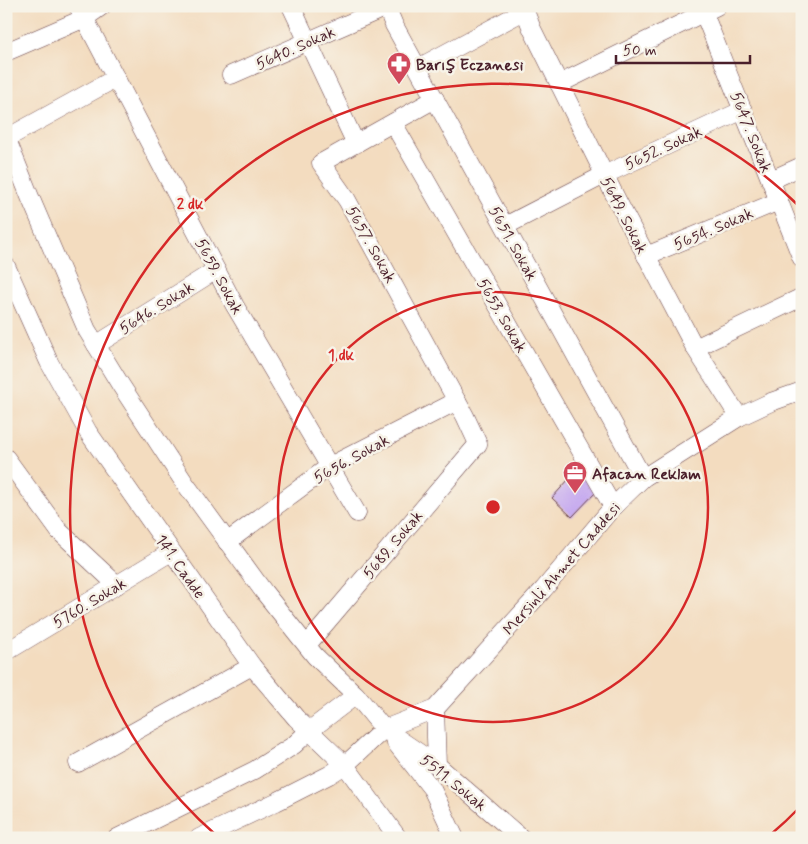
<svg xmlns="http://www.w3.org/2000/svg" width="808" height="844" viewBox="0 0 808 844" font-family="Mynerve,sans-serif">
	<rect width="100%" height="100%" fill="#f7f3e8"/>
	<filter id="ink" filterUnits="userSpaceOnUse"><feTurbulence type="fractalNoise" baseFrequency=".02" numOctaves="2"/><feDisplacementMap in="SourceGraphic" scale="10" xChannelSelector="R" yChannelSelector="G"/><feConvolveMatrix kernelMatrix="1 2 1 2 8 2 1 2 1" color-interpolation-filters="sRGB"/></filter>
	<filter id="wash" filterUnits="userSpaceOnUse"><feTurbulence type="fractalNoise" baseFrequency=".0096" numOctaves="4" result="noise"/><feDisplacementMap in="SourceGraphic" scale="20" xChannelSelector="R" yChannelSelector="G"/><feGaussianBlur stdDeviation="1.12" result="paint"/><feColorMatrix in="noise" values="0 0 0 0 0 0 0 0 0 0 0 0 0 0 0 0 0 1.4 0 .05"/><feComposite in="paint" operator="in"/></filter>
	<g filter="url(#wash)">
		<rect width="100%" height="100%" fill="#f3dcbf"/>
		<g id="blocks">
			<polygon fill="#c7acef" points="578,469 598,490 572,517 552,498"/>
		</g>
	</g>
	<g filter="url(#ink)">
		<use href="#blocks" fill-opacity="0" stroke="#633b41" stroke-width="1"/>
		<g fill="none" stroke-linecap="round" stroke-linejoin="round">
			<defs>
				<g id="minor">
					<polyline points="78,6 235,306 357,513"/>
					<polyline points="291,6 356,144"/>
					<polyline points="386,6 394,25 643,478"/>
					<polyline points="523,6 532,29 618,202 695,348 739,417"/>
					<polyline points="701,6 802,259"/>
					<polyline points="6,52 85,18 102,6"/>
					<polyline points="418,68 524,11"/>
					<polyline points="231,75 386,7"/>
					<polyline points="559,84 717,6"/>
					<polyline points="393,123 613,507"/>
					<polyline points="6,137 30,197 87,330 120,384 184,482 264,592 315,656 356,695 384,729 345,765 329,775 276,802 199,838"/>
					<polyline points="7,138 116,78"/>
					<polyline points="771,180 802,166"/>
					<polyline points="505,226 604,175 743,110"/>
					<polyline points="646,256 779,201"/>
					<polyline points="6,266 49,362 88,432 252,666 296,718 345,765 398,838"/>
					<polyline points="96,345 216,270"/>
					<polyline points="695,348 802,297"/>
					<polyline points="6,458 59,531 117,585"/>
					<polyline points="227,542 330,466 457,401"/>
					<polyline points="307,645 478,444 465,416 347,200 321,163 435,99"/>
					<polyline points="6,652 171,552"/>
					<polyline points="435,709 437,765"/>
					<polyline points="384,729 435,709 543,590 613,507 643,478 739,417 771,402 802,391"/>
					<polyline points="384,729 437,765 521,838"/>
					<polyline points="396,743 432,789 455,838"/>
					<polyline points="78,763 252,666"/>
					<polyline points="117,838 255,770 294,745 310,730 356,695"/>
				</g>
			</defs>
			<use href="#minor" stroke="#633b41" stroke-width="19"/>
			<use href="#minor" stroke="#fff" stroke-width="18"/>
		</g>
	</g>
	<g fill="none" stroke="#d62828" stroke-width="2.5">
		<circle cx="493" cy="507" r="215"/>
		<path d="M802 805A429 429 0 0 1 769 836M217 836A429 429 0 1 1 802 209"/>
	</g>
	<defs>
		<symbol id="pharmacy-pin" viewBox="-11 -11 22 30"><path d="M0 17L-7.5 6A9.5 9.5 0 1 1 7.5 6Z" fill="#d1495b" stroke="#f7f3e8"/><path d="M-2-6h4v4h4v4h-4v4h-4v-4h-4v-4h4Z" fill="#fff"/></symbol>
		<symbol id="office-pin" viewBox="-11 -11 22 30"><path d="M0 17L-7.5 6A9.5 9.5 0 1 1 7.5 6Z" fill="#d1495b" stroke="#f7f3e8"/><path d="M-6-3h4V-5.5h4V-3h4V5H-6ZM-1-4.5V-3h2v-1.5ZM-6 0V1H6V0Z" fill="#fff"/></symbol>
	</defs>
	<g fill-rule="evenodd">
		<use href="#pharmacy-pin" x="385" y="50" width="28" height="38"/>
		<use href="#office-pin" x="561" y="459" width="28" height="38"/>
	</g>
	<g text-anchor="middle" stroke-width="5" stroke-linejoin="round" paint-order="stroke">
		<g font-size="16" fill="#4a1f2b" stroke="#f7f3e8">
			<text transform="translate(295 47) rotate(-24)" y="6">5640. Sokak</text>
			<text transform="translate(752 132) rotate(68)" y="6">5647. Sokak</text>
			<text transform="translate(663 147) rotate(-25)" y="6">5652. Sokak</text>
			<text transform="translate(625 215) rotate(63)" y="6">5649. Sokak</text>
			<text transform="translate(713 228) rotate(-23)" y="6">5654. Sokak</text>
			<text transform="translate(514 243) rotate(61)" y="6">5651. Sokak</text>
			<text transform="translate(372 244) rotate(61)" y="6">5657. Sokak</text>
			<text transform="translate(220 276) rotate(62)" y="6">5659. Sokak</text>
			<text transform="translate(156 307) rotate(-32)" y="6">5646. Sokak</text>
			<text transform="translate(503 315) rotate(60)" y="6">5653. Sokak</text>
			<text transform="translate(351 458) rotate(-29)" y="6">5656. Sokak</text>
			<text transform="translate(392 544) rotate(-50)" y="6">5689. Sokak</text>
			<text transform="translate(181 566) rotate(55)" y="6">141. Cadde</text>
			<text transform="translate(561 568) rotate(-49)" y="6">Mersinli Ahmet Caddesi</text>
			<text transform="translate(89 602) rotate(-31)" y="6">5760. Sokak</text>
			<text transform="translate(454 782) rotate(39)" y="6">5511. Sokak</text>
		</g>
		<g font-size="16" font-weight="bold" fill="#4a1f2b" stroke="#f7f3e8" text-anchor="start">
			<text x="416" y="70">Barış Eczanesi</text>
			<text x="592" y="479">Afacan Reklam</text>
		</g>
	</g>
	<circle cx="493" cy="507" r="8" fill="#d62828" stroke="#f7f3e8" stroke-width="2.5"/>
	<g font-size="15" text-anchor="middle" font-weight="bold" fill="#d62828" stroke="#f7f3e8" stroke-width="5" stroke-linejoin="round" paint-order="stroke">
		<text x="190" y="209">2 dk</text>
		<text x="341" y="360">1 dk</text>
	</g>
	<rect width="808" height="844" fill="none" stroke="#f7f3e8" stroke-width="25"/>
	<path d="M616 55v8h134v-8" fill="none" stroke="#4a1f2b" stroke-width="2.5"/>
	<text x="623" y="55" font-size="15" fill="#4a1f2b" stroke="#f7f3e8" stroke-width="4" paint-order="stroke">50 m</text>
</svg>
